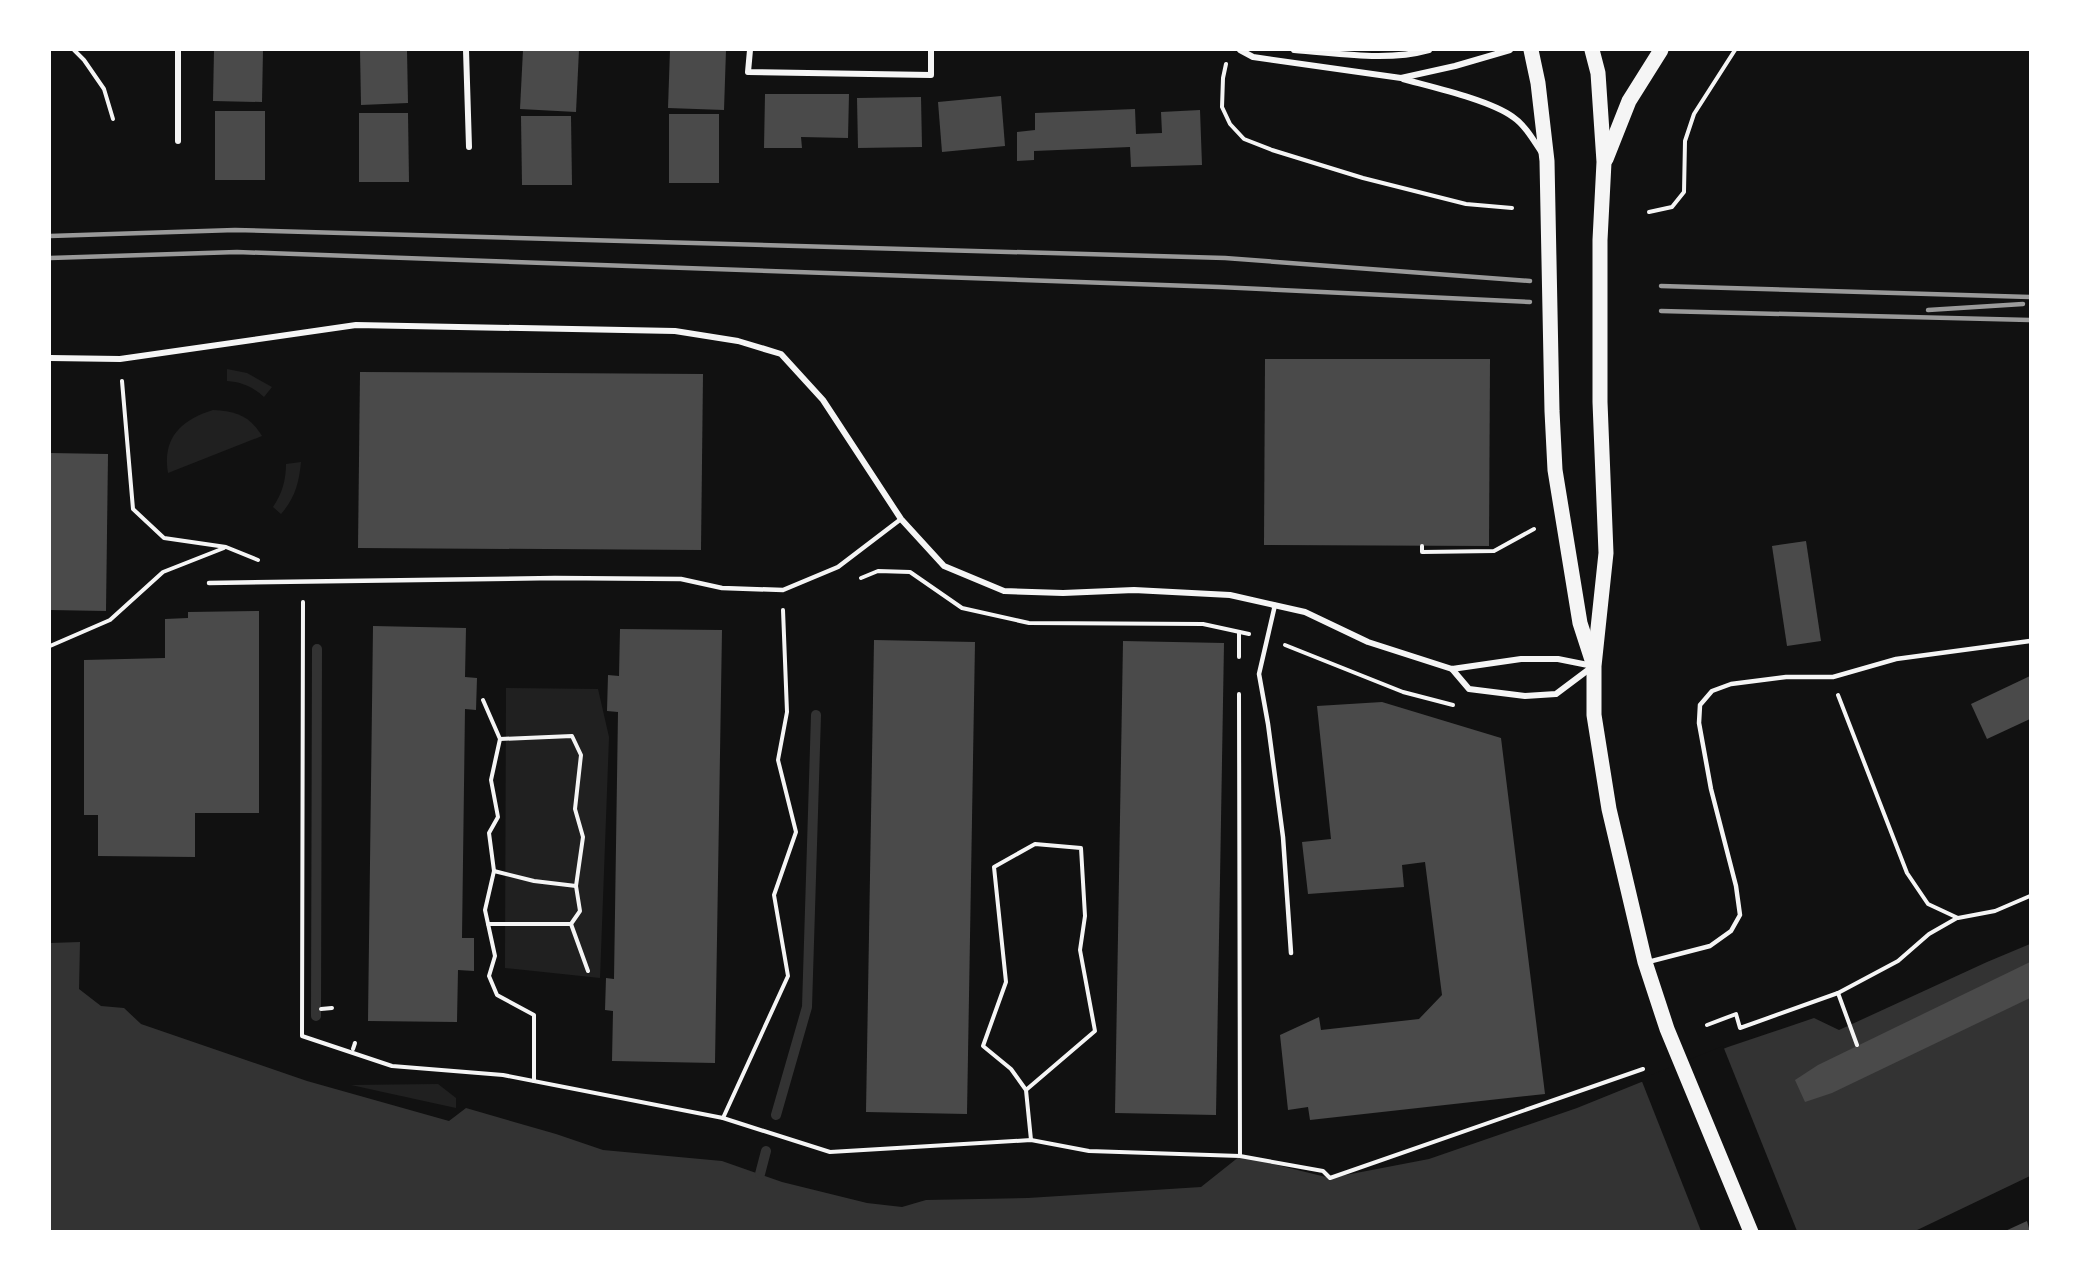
<svg xmlns="http://www.w3.org/2000/svg" width="2080" height="1281" viewBox="0 0 2080 1281" font-family="'Sofia Sans Condensed',sans-serif">
	<rect width="100%" height="100%" fill="#111"/>
	<g fill="#202020">
		<path d="M227 369 247 373 272 387 264 397C253 387 242 382 227 381Z"/>
		<path d="M213 410C236 411 250 416 262 436L168 473C162 438 181 420 213 410Z"/>
		<path d="M301 462C299 483 295 498 281 514L273 507C282 494 286 480 286 464Z"/>
		<polygon points="506,688 598,689 609,737 600,978 505,968"/>
		<polygon points="438,1084 456,1098 456,1108 351,1085"/>
	</g>
	<polygon fill="#333" points="80,942 79,989 101,1006 124,1008 141,1024 307,1081 449,1121 466,1108 556,1134 603,1150 722,1161 782,1182 867,1203 902,1207 926,1200 1028,1198 1201,1187 1240,1156 1330,1178 1429,1159 1577,1108 1728,1047 1814,1018 1839,1030 1987,962 2030,944 2030,1176 1913,1232 50,1231 50,943"/>
	<polygon fill="#111" points="1723,1046 1797,1231 1701,1231 1641,1079"/>
	<g fill="none" stroke-linecap="round" stroke-linejoin="round">
		<g stroke="#333" stroke-width="10">
			<polyline points="316,1016 317,649"/>
			<polyline points="776,1115 807,1007 816,715"/>
			<polyline points="760,1174 766,1151"/>
		</g>
	</g>
	<g fill="#4a4a4a">
		<polygon points="214,50 263,50 262,102 213,101"/>
		<polygon points="360,50 407,50 408,103 361,105"/>
		<polygon points="523,50 579,50 576,112 520,109"/>
		<polygon points="670,50 726,50 724,110 668,108"/>
		<polygon points="765,94 849,94 848,138 801,137 802,148 764,148"/>
		<polygon points="1001,96 1005,146 942,152 938,102"/>
		<polygon points="921,97 922,147 858,148 857,98"/>
		<polygon points="1135,109 1136,134 1162,133 1161,112 1200,110 1202,165 1131,167 1130,147 1034,151 1034,160 1017,161 1017,132 1035,130 1035,113"/>
		<rect x="215" y="111" width="50" height="69"/>
		<polygon points="359,113 408,113 409,182 359,182"/>
		<rect x="669" y="114" width="50" height="69"/>
		<polygon points="521,116 571,116 572,185 522,185"/>
		<polygon points="1265,359 1490,359 1489,546 1264,545"/>
		<polygon points="360,372 703,374 701,550 358,548"/>
		<polygon points="50,453 108,454 106,611 50,610"/>
		<polygon points="1806,541 1821,641 1787,646 1772,546"/>
		<polygon points="259,611 259,813 195,813 195,857 98,856 98,815 84,815 84,660 165,658 165,619 188,618 188,612"/>
		<polygon points="373,626 466,628 465,677 477,678 476,710 465,709 462,938 474,938 474,971 458,970 457,1022 368,1021"/>
		<polygon points="620,629 722,630 715,1063 612,1061 613,1011 605,1010 606,978 614,979 618,712 607,711 608,675 619,676"/>
		<polygon points="874,640 975,642 967,1114 866,1112"/>
		<polygon points="1123,641 1224,643 1216,1115 1115,1113"/>
		<polygon points="2030,676 2030,719 1987,739 1971,704"/>
		<polygon points="1382,702 1501,738 1545,1094 1310,1120 1308,1107 1288,1110 1280,1035 1319,1017 1321,1030 1419,1019 1442,995 1425,862 1402,865 1404,887 1308,894 1302,842 1331,839 1317,706"/>
		<polygon points="2030,962 2030,998 1832,1093 1805,1102 1795,1080 1818,1065"/>
		<polygon points="2027,1221 2030,1232 2003,1232"/>
	</g>
	<g fill="none" stroke-linecap="round" stroke-linejoin="round">
		<g stroke="#f5f5f5" stroke-width="4">
			<polyline points="74,50 84,60 104,89 113,119"/>
			<polyline points="1226,64 1223,78 1222,107 1230,124 1244,139 1272,150 1363,178 1466,204 1512,208"/>
			<polyline points="1649,212 1672,207 1684,192 1685,141 1694,114 1735,50"/>
			<polyline points="122,381 133,509 164,538 226,547 258,560"/>
			<polyline points="1422,546 1422,552 1494,551 1534,529"/>
			<polyline points="861,578 878,571 910,572 962,608 1029,623 1203,624 1249,634"/>
			<polyline points="303,602 302,1036 392,1066 503,1075 723,1118 830,1152 1031,1140 1089,1151 1240,1156 1323,1171 1330,1178 1643,1069"/>
			<polyline points="1285,645 1403,692 1453,705"/>
			<polyline points="50,646 110,620 163,572 224,548"/>
			<polyline points="1239,657 1239,632"/>
			<polyline points="1239,694 1240,1156"/>
			<polyline points="1838,695 1907,873 1928,904 1958,918 1995,911 2030,896"/>
			<polyline points="483,700 500,739 491,780 498,817 489,833 494,871 485,910 495,956 489,976 497,995 534,1015 534,1081"/>
			<polyline points="500,739 572,736 581,755 575,809 583,837 576,886 580,911 571,924"/>
			<polyline points="494,871 534,881 576,886"/>
			<polyline points="488,924 571,924 588,971"/>
			<polyline points="1838,993 1857,1045"/>
			<polyline points="321,1009 332,1008"/>
			<polyline points="1707,1025 1736,1014 1740,1028 1838,993 1898,961 1929,934 1957,918"/>
			<polyline points="353,1049 355,1043"/>
			<polyline points="1026,1090 1095,1031 1080,950 1085,916 1081,848 1035,844 994,867 1006,982 983,1046 1011,1069 1026,1090 1031,1140"/>
			<polyline points="723,1118 788,976 774,895 796,832 778,760 787,712 783,610"/>
		</g>
		<g stroke="#f5f5f5" stroke-width="4.5">
			<polyline points="209,583 555,578 681,579 722,588 783,590 838,567 901,519"/>
			<polyline points="1275,605 1259,674 1268,724 1283,837 1291,953"/>
			<polyline points="1648,962 1710,946 1731,931 1740,915 1736,886 1711,789 1699,723 1700,705 1712,691 1731,684 1786,677 1833,677 1896,659 2030,641"/>
		</g>
		<g stroke="#f5f5f5" stroke-width="6">
			<polyline points="178,50 178,141"/>
			<polyline points="466,50 469,147"/>
			<polyline points="750,50 748,72 931,75 931,50"/>
			<polyline points="1240,50 1253,57 1401,78 1455,66 1510,50"/>
			<path d="M1294 50C1338 53 1386 62 1429 50"/>
			<path d="M1403 79C1432 87 1490 100 1513 117 1525 125 1534 141 1542 153"/>
			<polyline points="50,358 120,359 356,325 675,331 738,341 781,354 823,400 901,519 944,566 1004,591 1063,593 1134,590 1230,595 1305,612 1368,642 1452,669 1521,659 1558,659 1593,666"/>
			<polyline points="1452,669 1469,689 1525,696 1556,694 1592,667"/>
		</g>
		<g stroke="#f5f5f5" stroke-width="15">
			<polyline points="1531,50 1538,83 1547,161 1552,411 1555,470 1580,623 1592,660"/>
			<polyline points="1592,50 1598,73 1604,162 1600,240 1600,402 1606,553 1594,666 1594,715 1609,809 1645,962 1667,1029 1751,1232"/>
			<polyline points="1606,159 1629,101 1661,50"/>
		</g>
		<g stroke="#9a9a9a" stroke-width="4.5">
			<polyline points="50,236 235,230 1225,258 1530,281"/>
			<polyline points="50,258 237,252 1219,287 1530,302"/>
			<polyline points="1661,286 2030,297"/>
			<polyline points="1928,310 2023,304"/>
			<polyline points="1661,311 2030,320"/>
		</g>
	</g>
	<rect width="2080" height="1281" fill="none" stroke="#ffffff" stroke-width="102"/>
</svg>
